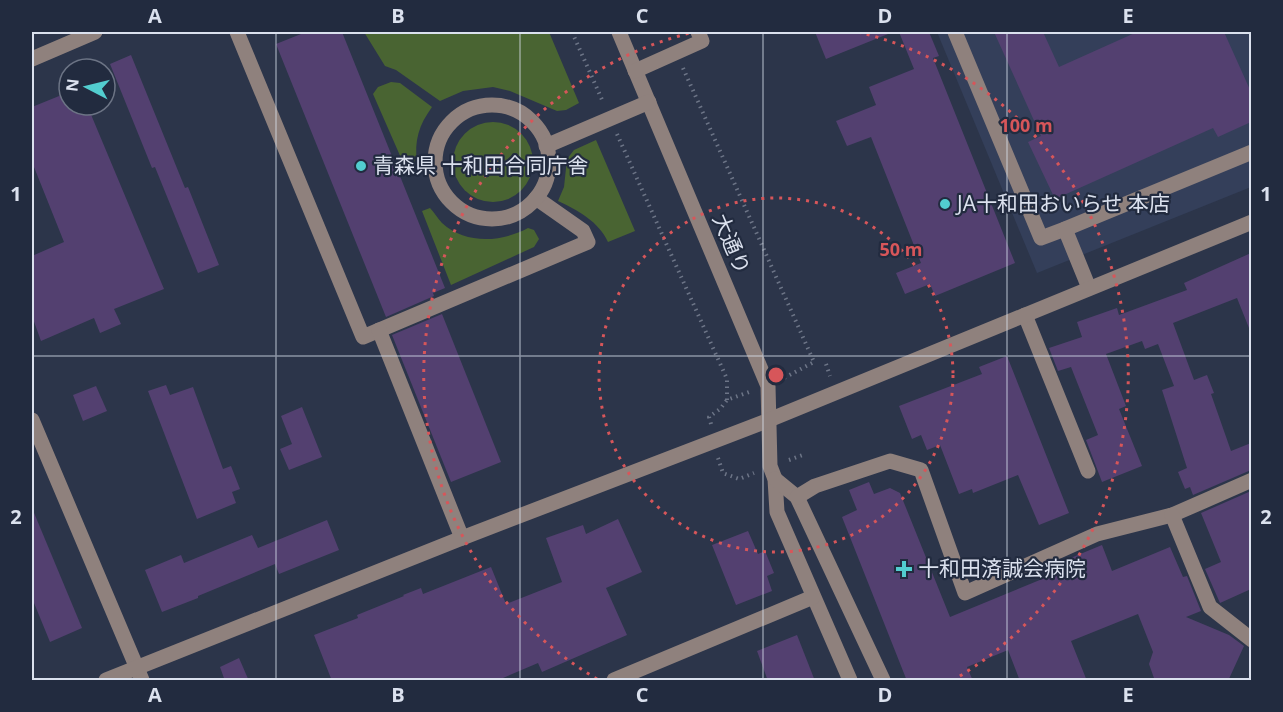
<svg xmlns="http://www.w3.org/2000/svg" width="1283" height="712" viewBox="0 0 1283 712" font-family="'Open Sans','Noto Sans JP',sans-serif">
	<rect width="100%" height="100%" fill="#2c354a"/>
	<polygon fill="#343f5a" points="937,32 1251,32 1251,187 1037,273"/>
	<g fill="#496432">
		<polygon points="364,32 549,32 579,103 566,110 557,111 510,91 493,87 463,91 440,101 396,70 385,66"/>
		<path d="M391 82 400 83 432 107C419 125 414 140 417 163L405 167 373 94 378 87Z"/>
		<circle cx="493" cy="162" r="40"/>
		<path d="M596 140 635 231 608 242C599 222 578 210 558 201L564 187 567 159 574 150Z"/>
		<path d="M430 208C434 212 438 219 442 223 466 245 502 242 528 228L534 230 539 239 534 247 451 285 422 211Z"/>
	</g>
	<g fill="#534070">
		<polygon points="306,32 342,32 445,288 433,293 434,296 386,317 276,44"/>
		<polygon points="815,32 893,32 826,59"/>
		<polygon points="899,32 929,32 939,56 933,58 1015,263 935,296 930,284 905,294 896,273 921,263 871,137 847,146 836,121 876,105 869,87 914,69"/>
		<polygon points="994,32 1043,32 1059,67 1137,32 1224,32 1251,92 1251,122 1218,137 1213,128 1055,199 1028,142 1041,136"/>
		<polygon points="131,55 185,188 188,187 219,265 198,273 155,167 152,168 110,64"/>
		<polygon points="69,92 69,105 87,105 164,289 114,309 121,324 100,333 94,318 41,341 32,316 32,256 64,242 32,162 32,107"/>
		<polygon points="1251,253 1251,333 1237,298 1173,323 1194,380 1207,375 1214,393 1211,394 1231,451 1251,443 1251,470 1193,495 1190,487 1185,489 1178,472 1187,468 1162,390 1174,386 1158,344 1145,349 1142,341 1106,354 1126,406 1119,409 1142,466 1102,482 1086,440 1098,435 1071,367 1058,371 1049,348 1082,337 1077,322 1117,308 1119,315 1187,290 1184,283"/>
		<polygon points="442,314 501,462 451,482 392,335"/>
		<polygon points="1007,356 1069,513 1039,525 1018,475 973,493 972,489 959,494 940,445 927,450 921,435 912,439 899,406 982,374 979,367"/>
		<polygon points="166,385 170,395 193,387 223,469 231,466 240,489 232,492 236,503 197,519 148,391"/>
		<polygon points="96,386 107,411 83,421 73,395"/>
		<polygon points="302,407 322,457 289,470 280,449 292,444 281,416"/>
		<polygon points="869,482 874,494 890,488 900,493 950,617 1052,575 1049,567 1102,545 1112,571 1170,547 1183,577 1187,576 1201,611 1186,617 1229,635 1244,646 1228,681 1155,681 1149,664 1153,652 1138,614 1071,641 1087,681 1020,681 1008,650 967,667 973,681 907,681 842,517 857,510 849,490"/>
		<polygon points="1251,491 1251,589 1220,603 1205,569 1221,562 1201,513"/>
		<polygon points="32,508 82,628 50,642 32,598"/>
		<polygon points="618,519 642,572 606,588 627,635 542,672 538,663 496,681 332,681 314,635 358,618 357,615 404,596 403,595 421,588 423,594 491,567 506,604 562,582 546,538 583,525 586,534"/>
		<polygon points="327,520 339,550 279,574 275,564 198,596 198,598 162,612 145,570 181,555 184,563 252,535 258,548"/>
		<polygon points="748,531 758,554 765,551 774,573 767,576 772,591 736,605 712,545"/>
		<polygon points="797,635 815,681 768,681 757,651"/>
		<polygon points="239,658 249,681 225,681 220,667"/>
	</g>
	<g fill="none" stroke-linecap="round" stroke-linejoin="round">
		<g stroke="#6d7587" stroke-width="4" stroke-dasharray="1.5 4.5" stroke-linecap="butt">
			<polyline points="572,32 603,102"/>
			<polyline points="683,68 814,362 784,378"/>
			<polyline points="617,134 727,379 727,400"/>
			<polyline points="826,364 830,376"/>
			<polyline points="711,424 709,417 720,409 727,400 749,392"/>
			<polyline points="718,458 723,473 739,479 754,473"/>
			<polyline points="789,460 803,455"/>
		</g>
		<g stroke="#8f817d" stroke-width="15">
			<polyline points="237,32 363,337 588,242 583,231 536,198"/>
			<polyline points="619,32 768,386 770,466 775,479 777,512 850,680"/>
			<polyline points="955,32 1041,238 1065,229"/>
			<polyline points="32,59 95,32"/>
			<polyline points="635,71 702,41 698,32"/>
			<circle cx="492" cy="162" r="57"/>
			<polyline points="546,146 649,102"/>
			<polyline points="1089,288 1065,229 1252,152"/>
			<polyline points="1025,315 1088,471"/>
			<polyline points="379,330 462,538"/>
			<polyline points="32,420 142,680"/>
			<polyline points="775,479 797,497 883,680"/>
			<polyline points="797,497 815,486 890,461 921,470 965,593 1097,534 1172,515 1252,480"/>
			<polyline points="1172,515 1210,607 1252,640"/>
			<polyline points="106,680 462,538 769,420 1252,222"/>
			<polyline points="614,680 813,597"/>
		</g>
	</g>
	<path fill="none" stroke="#dbe1ee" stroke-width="1.5" stroke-opacity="0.55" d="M276 32V680M520 32V680M763 32V680M1007 32V680M32 356H1252"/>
	<g fill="none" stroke="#d7565a" stroke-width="3" stroke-dasharray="3 6">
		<circle cx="776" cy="375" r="177"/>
		<path d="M597 679A353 353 0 0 1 694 32M858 32A353 353 0 0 1 955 679"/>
	</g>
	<g fill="#52cdcf" stroke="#222b3f" stroke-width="2">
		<circle cx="361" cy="166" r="6"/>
		<circle cx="945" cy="204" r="6"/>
		<path d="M901 560h6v6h6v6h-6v6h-6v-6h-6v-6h6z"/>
	</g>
	<g text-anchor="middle" stroke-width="4.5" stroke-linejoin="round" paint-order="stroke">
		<g font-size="21" fill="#dbe1ee" stroke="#222b3f" text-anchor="start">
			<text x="373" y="173">青森県 十和田合同庁舎</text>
			<text x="957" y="211">JA十和田おいらせ 本店</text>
			<text x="918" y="576">十和田済誠会病院</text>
		</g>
		<g font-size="21" fill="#dbe1ee" stroke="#222b3f">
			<text transform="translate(731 244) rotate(67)" y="7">大通り</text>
		</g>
	</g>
	<circle cx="776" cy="375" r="9" fill="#d7565a" stroke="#222b3f" stroke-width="3"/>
	<g font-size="18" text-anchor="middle" font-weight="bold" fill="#d7565a" stroke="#222b3f" stroke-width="4.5" stroke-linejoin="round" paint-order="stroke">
		<text x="1026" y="132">100 m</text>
		<text x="901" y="256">50 m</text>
	</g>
	<rect width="1283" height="712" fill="none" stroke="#222b3f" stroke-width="66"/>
	<g transform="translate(87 87) rotate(277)"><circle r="28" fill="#222b3f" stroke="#6c7485" stroke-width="1.5"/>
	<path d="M0-4.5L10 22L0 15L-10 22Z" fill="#52cdcf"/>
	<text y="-9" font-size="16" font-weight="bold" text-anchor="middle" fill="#dbe1ee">N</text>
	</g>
	<rect x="33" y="33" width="1217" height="646" fill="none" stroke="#dbe1ee" stroke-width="2"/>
	<g font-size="20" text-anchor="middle" font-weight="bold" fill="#dbe1ee">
		<text x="155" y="23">A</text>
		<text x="398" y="23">B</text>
		<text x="642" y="23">C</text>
		<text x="885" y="23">D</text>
		<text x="1128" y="23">E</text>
		<text x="16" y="201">1</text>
		<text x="1266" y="201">1</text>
		<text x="16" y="524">2</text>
		<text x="1266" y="524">2</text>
		<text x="155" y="702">A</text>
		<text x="398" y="702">B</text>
		<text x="642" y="702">C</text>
		<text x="885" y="702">D</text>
		<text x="1128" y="702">E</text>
	</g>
</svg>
